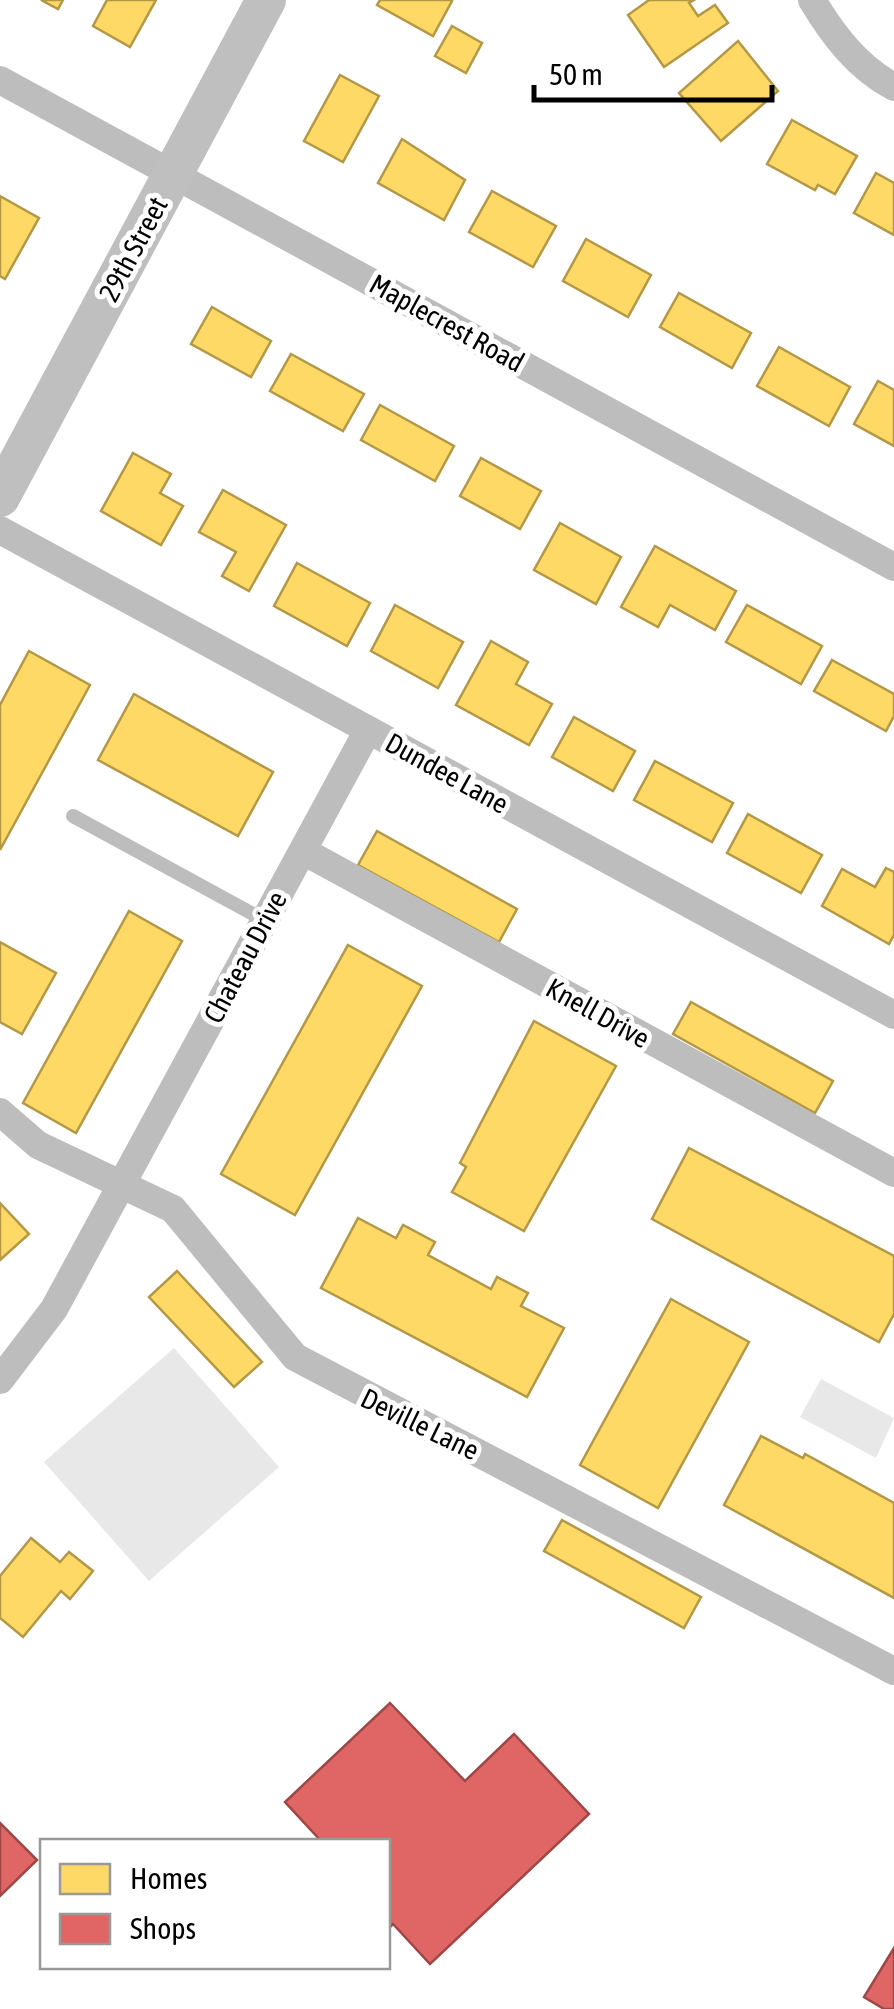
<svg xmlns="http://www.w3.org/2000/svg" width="894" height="2009" viewBox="0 0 894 2009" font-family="'Asap Condensed',sans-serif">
	<rect width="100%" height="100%" fill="#fff"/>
	<g fill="#e8e8e8">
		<polygon points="174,1348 279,1467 149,1581 44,1462"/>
		<polygon points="821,1379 894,1418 876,1458 800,1417"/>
	</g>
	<g fill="#ffd966" stroke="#b29847" stroke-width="2.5">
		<polygon points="41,0 63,0 58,9"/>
		<polygon points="107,0 156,0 130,47 93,26"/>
		<polygon points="380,0 450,0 452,1 433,36 377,5"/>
		<polygon points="649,0 694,0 689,3 698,16 715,5 728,23 664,67 628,15"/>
		<polygon points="452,26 482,43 466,73 435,56"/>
		<polygon points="738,41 778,91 721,141 679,93"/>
		<polygon points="340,75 379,96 343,162 304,141"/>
		<polygon points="792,120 857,156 835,194 818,185 815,190 767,164"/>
		<polygon points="402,139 465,180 444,220 378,183"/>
		<polygon points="876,173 894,183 894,235 854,213"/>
		<polygon points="492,191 556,226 533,267 469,232"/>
		<polygon points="0,196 39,218 5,279 0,276"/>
		<polygon points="586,239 651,275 628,317 563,281"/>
		<polygon points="679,293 751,333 732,368 660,327"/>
		<polygon points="212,307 271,341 251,377 191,344"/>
		<polygon points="779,347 850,387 829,426 757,386"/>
		<polygon points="291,354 364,394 343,431 270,391"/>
		<polygon points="878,381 894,390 894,446 854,424"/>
		<polygon points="380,405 454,446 435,481 361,440"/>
		<polygon points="133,453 171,474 160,493 183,506 161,545 101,511"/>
		<polygon points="481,458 541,491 520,529 460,496"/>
		<polygon points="223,490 286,525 249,591 222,576 236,552 199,532"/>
		<polygon points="560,523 621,557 596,604 534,570"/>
		<polygon points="655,546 736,591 715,630 670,605 658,627 621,607"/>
		<polygon points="297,563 370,603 347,646 274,606"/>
		<polygon points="395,605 463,642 438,688 371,651"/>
		<polygon points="747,605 822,646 801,684 726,642"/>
		<polygon points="491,641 528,662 516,684 552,704 529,745 456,705"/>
		<polygon points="29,651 90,685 0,850 0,705"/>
		<polygon points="832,660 894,694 894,716 886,731 814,691"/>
		<polygon points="134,694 273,772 238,836 98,760"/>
		<polygon points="574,717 635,751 613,791 552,757"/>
		<polygon points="655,761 733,803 712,842 634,800"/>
		<polygon points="748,814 822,855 801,893 727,853"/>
		<polygon points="377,831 517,909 499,942 358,865"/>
		<polygon points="886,868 894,872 894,935 889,944 822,906 842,869 875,887"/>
		<polygon points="129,911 182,941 76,1133 23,1103"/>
		<polygon points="0,942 56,973 22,1034 0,1022"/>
		<polygon points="348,945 422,986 295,1215 221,1174"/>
		<polygon points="691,1002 833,1081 815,1113 673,1034"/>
		<polygon points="534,1021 616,1066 524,1231 452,1192 466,1167 460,1163"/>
		<polygon points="689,1148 894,1256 894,1314 879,1342 652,1219"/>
		<polygon points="0,1203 29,1234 0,1260"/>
		<polygon points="358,1218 396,1238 403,1225 435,1242 428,1255 491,1289 497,1277 528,1293 521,1306 564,1328 527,1397 321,1288"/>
		<polygon points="177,1271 262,1362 234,1387 149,1297"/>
		<polygon points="671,1299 749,1342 658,1508 580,1465"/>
		<polygon points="761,1436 803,1458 805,1454 894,1503 894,1598 724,1505"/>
		<polygon points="562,1520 701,1597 684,1628 544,1551"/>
		<polygon points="31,1538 60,1562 69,1552 93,1571 70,1599 61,1591 23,1637 0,1618 0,1576"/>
	</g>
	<g fill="#e06666" stroke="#9d4747" stroke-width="2.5">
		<polygon points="390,1703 465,1781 514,1734 589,1814 430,1964 393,1924 388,1929 388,1842 322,1842 285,1802"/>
		<polygon points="0,1823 37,1860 0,1896"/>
		<polygon points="894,1948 894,2009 884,2009 864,1997"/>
	</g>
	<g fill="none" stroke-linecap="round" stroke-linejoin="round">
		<polyline stroke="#bdbdbd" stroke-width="14" points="73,816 264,920"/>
		<g stroke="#bdbdbd" stroke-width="28">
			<path d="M812 0C833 35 857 67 894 87"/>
			<polyline points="0,80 894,567"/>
			<polyline points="0,530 894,1015"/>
			<polyline points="303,851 894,1173"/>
			<polyline points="0,1112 38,1145 173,1209 295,1357 894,1671"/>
			<polyline points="0,1380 54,1309 368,730"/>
		</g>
		<polyline stroke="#bfbfbf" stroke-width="40" points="0,497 266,0"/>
	</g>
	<g text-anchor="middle" stroke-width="10" stroke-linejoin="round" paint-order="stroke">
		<g font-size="28" fill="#000" stroke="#fff">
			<text transform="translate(133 249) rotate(-62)" y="10">29th Street</text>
			<text transform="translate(447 323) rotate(29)" y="10">Maplecrest Road</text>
			<text transform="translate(447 773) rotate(29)" y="10">Dundee Lane</text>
			<text transform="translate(245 957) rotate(-62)" y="10">Chateau Drive</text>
			<text transform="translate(598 1013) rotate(29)" y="10">Knell Drive</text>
			<text transform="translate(420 1424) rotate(26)" y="10">Deville Lane</text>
		</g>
	</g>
	<rect x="40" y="1839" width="350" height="130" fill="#ffffff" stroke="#999999" stroke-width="2.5"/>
	<rect x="60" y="1864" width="50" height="30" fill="#ffd966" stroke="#999999" stroke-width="2.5"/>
	<text x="130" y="1889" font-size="30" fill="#000000">Homes</text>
	<rect x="60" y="1914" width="50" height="30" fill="#e06666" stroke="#999999" stroke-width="2.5"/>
	<text x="130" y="1939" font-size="30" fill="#000000">Shops</text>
	<path d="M534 85v15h238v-15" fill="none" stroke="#000000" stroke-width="5"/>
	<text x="549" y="85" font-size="30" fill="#000000" stroke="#ffffff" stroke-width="8" paint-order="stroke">50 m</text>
</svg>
